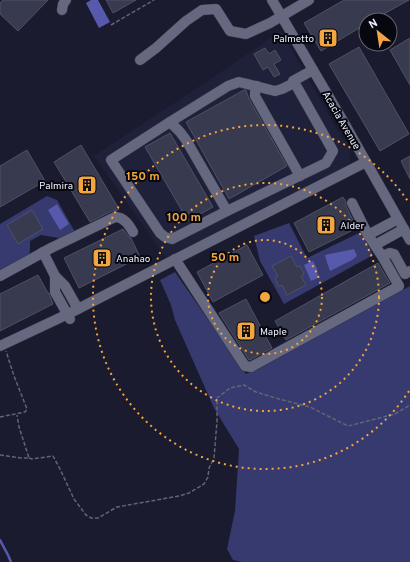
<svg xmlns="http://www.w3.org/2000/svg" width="410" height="562" viewBox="0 0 410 562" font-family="Overpass,sans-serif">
	<rect width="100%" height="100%" fill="#1a1b2e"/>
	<polygon fill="#1f213a" points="281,31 348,148 350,155 350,161 348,166 166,258 94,156 221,72"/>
	<g fill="#373a6f">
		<polygon points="47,196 57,200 75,232 59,238 41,235 30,241 30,250 29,257 0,272 0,224"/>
		<polygon points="289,223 307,258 361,232 373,255 284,304 260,261 254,236"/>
		<polygon points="175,272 246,374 410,286 410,562 242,562 233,560 227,549 235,511 239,449 214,408 175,320 171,305 160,280"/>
	</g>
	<g fill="#575aac">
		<polygon points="91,0 98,0 110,22 99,28 86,3"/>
		<polygon points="57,204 69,224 60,230 48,210"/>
		<polygon points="354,249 357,256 352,260 330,271 327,262 325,255"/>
		<polygon points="313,261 317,269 318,278 311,281 304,265"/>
	</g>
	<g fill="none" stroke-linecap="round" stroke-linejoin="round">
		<polyline stroke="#575aac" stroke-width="2.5" points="0,540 8,555 11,562"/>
	</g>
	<g fill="#383a4f" stroke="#4e5167">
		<polygon points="3,0 48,0 18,31 0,14 0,3"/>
		<polygon points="106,0 136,0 113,13"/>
		<polygon points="344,0 409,0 373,20 366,20 366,24 321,51 304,23"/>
		<polygon points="410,38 410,85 390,50"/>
		<polygon points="359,47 409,134 380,151 329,64"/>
		<polygon points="265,48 269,54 275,50 281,60 274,64 280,74 274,77 268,67 263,70 254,54"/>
		<polygon points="244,90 246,90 249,99 287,166 229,199 186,122"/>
		<polygon points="170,133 213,207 188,221 145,147"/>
		<polygon points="81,145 119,209 116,211 112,211 90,222 54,162"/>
		<polygon points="27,150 45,181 0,207 0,166"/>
		<polygon points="410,156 410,179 401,161"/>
		<polygon points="343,197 346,202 346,206 357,228 309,252 294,223"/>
		<polygon points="32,210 43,229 18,244 7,225"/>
		<polygon points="123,229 128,236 131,238 140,257 79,288 64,258"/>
		<polygon points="247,245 263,275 213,302 197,272"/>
		<polygon points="291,256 297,267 300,266 304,274 301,276 306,285 287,295 282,285 279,287 275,278 278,276 272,266"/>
		<polygon points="378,263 390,283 286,340 275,321"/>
		<polygon points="38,275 48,293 49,293 53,304 0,331 0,294"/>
		<polygon points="246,299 272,348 250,360 249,360 224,321 219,313"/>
	</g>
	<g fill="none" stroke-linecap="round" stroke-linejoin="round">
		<defs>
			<g id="minor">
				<polyline points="272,0 343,121 410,240"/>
				<polyline points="62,10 63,4 66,0"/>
				<polyline points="140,60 156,48 186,21 202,10 216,9 230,31 246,34 270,23 309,0"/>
				<polyline points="294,83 282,89 275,91 239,82 228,86 170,122 111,160 160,233 165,237 172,239 227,211 326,163 333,151 297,87 293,81 313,70"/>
				<polyline points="257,86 255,92 255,96 300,176"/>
				<polyline points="170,122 180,132 186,140 227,211"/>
				<polyline points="368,235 398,219"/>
				<polyline points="375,245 404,229"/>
				<polyline points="43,252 55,276 65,286 78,309"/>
				<polyline points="382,256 390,253 394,254 405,274 410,271"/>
				<polyline points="175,259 245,366 251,367 399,286 382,256 368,235 352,203"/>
				<path d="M0 276 51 248 115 217C124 217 129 225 133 232"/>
				<polyline points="55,276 55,292 70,319"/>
				<polyline points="0,346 68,314 366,162"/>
			</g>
		</defs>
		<use href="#minor" stroke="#333544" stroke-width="11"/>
		<g stroke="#636476" stroke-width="1.5" stroke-dasharray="4 2" stroke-linecap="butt">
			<polyline points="111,25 154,0"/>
			<polyline points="0,417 25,412 27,409 14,376 6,351"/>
			<polyline points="0,455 21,458 29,458 19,427 17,415"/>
			<polyline points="29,458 32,459 53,456 60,469 74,499 86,515 91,518 98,518 117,507 179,496 189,493 204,484 208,477 209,468 214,458 217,421 217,398 230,388 244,385 256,392 279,399 310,407 348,426 395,414 410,405"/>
		</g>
		<use href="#minor" stroke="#65687f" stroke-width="10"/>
	</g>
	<g fill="none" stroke="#f2a541" stroke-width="2" stroke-dasharray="2 4">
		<circle cx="265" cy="297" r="57"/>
		<circle cx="265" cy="297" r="114"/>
		<path d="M409 391A172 172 0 1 1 409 203"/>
	</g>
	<defs>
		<symbol id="building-square" viewBox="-11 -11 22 22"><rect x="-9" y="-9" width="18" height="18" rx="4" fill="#f2a541" stroke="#06070f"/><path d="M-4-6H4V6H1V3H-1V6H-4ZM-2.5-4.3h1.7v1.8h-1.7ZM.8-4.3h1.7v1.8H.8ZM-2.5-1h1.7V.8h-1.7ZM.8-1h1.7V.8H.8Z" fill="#111"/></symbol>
	</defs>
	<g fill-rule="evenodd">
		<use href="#building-square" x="317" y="27" width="22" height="22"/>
		<use href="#building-square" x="76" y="174" width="22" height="22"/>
		<use href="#building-square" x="315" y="214" width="22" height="22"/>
		<use href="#building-square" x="91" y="247" width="22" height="22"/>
		<use href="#building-square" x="235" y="320" width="22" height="22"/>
	</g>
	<g text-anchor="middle" stroke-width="4" stroke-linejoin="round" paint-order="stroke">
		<g font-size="10" fill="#edeffd" stroke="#06070f" text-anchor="start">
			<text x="314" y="42" text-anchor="end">Palmetto</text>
			<text x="73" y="189" text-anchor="end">Palmira</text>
			<text x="340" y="229">Alder</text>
			<text x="116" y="262">Anahao</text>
			<text x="260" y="335">Maple</text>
		</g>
		<g font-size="10" fill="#edeffd" stroke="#06070f">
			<text transform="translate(342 120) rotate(60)" y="4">Acacia Avenue</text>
		</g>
	</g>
	<circle cx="265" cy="297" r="6" fill="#f2a541" stroke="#06070f" stroke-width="2"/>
	<g font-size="12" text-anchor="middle" font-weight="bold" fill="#f2a541" stroke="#06070f" stroke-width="4" stroke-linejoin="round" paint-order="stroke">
		<text x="143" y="180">150 m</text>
		<text x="184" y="221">100 m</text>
		<text x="225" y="261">50 m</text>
	</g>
	<g transform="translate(378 32) rotate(330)"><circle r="19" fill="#06070f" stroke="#62646e"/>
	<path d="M0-3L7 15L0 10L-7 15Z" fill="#f2a541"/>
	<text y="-6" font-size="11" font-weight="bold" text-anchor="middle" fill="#edeffd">N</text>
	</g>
</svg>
